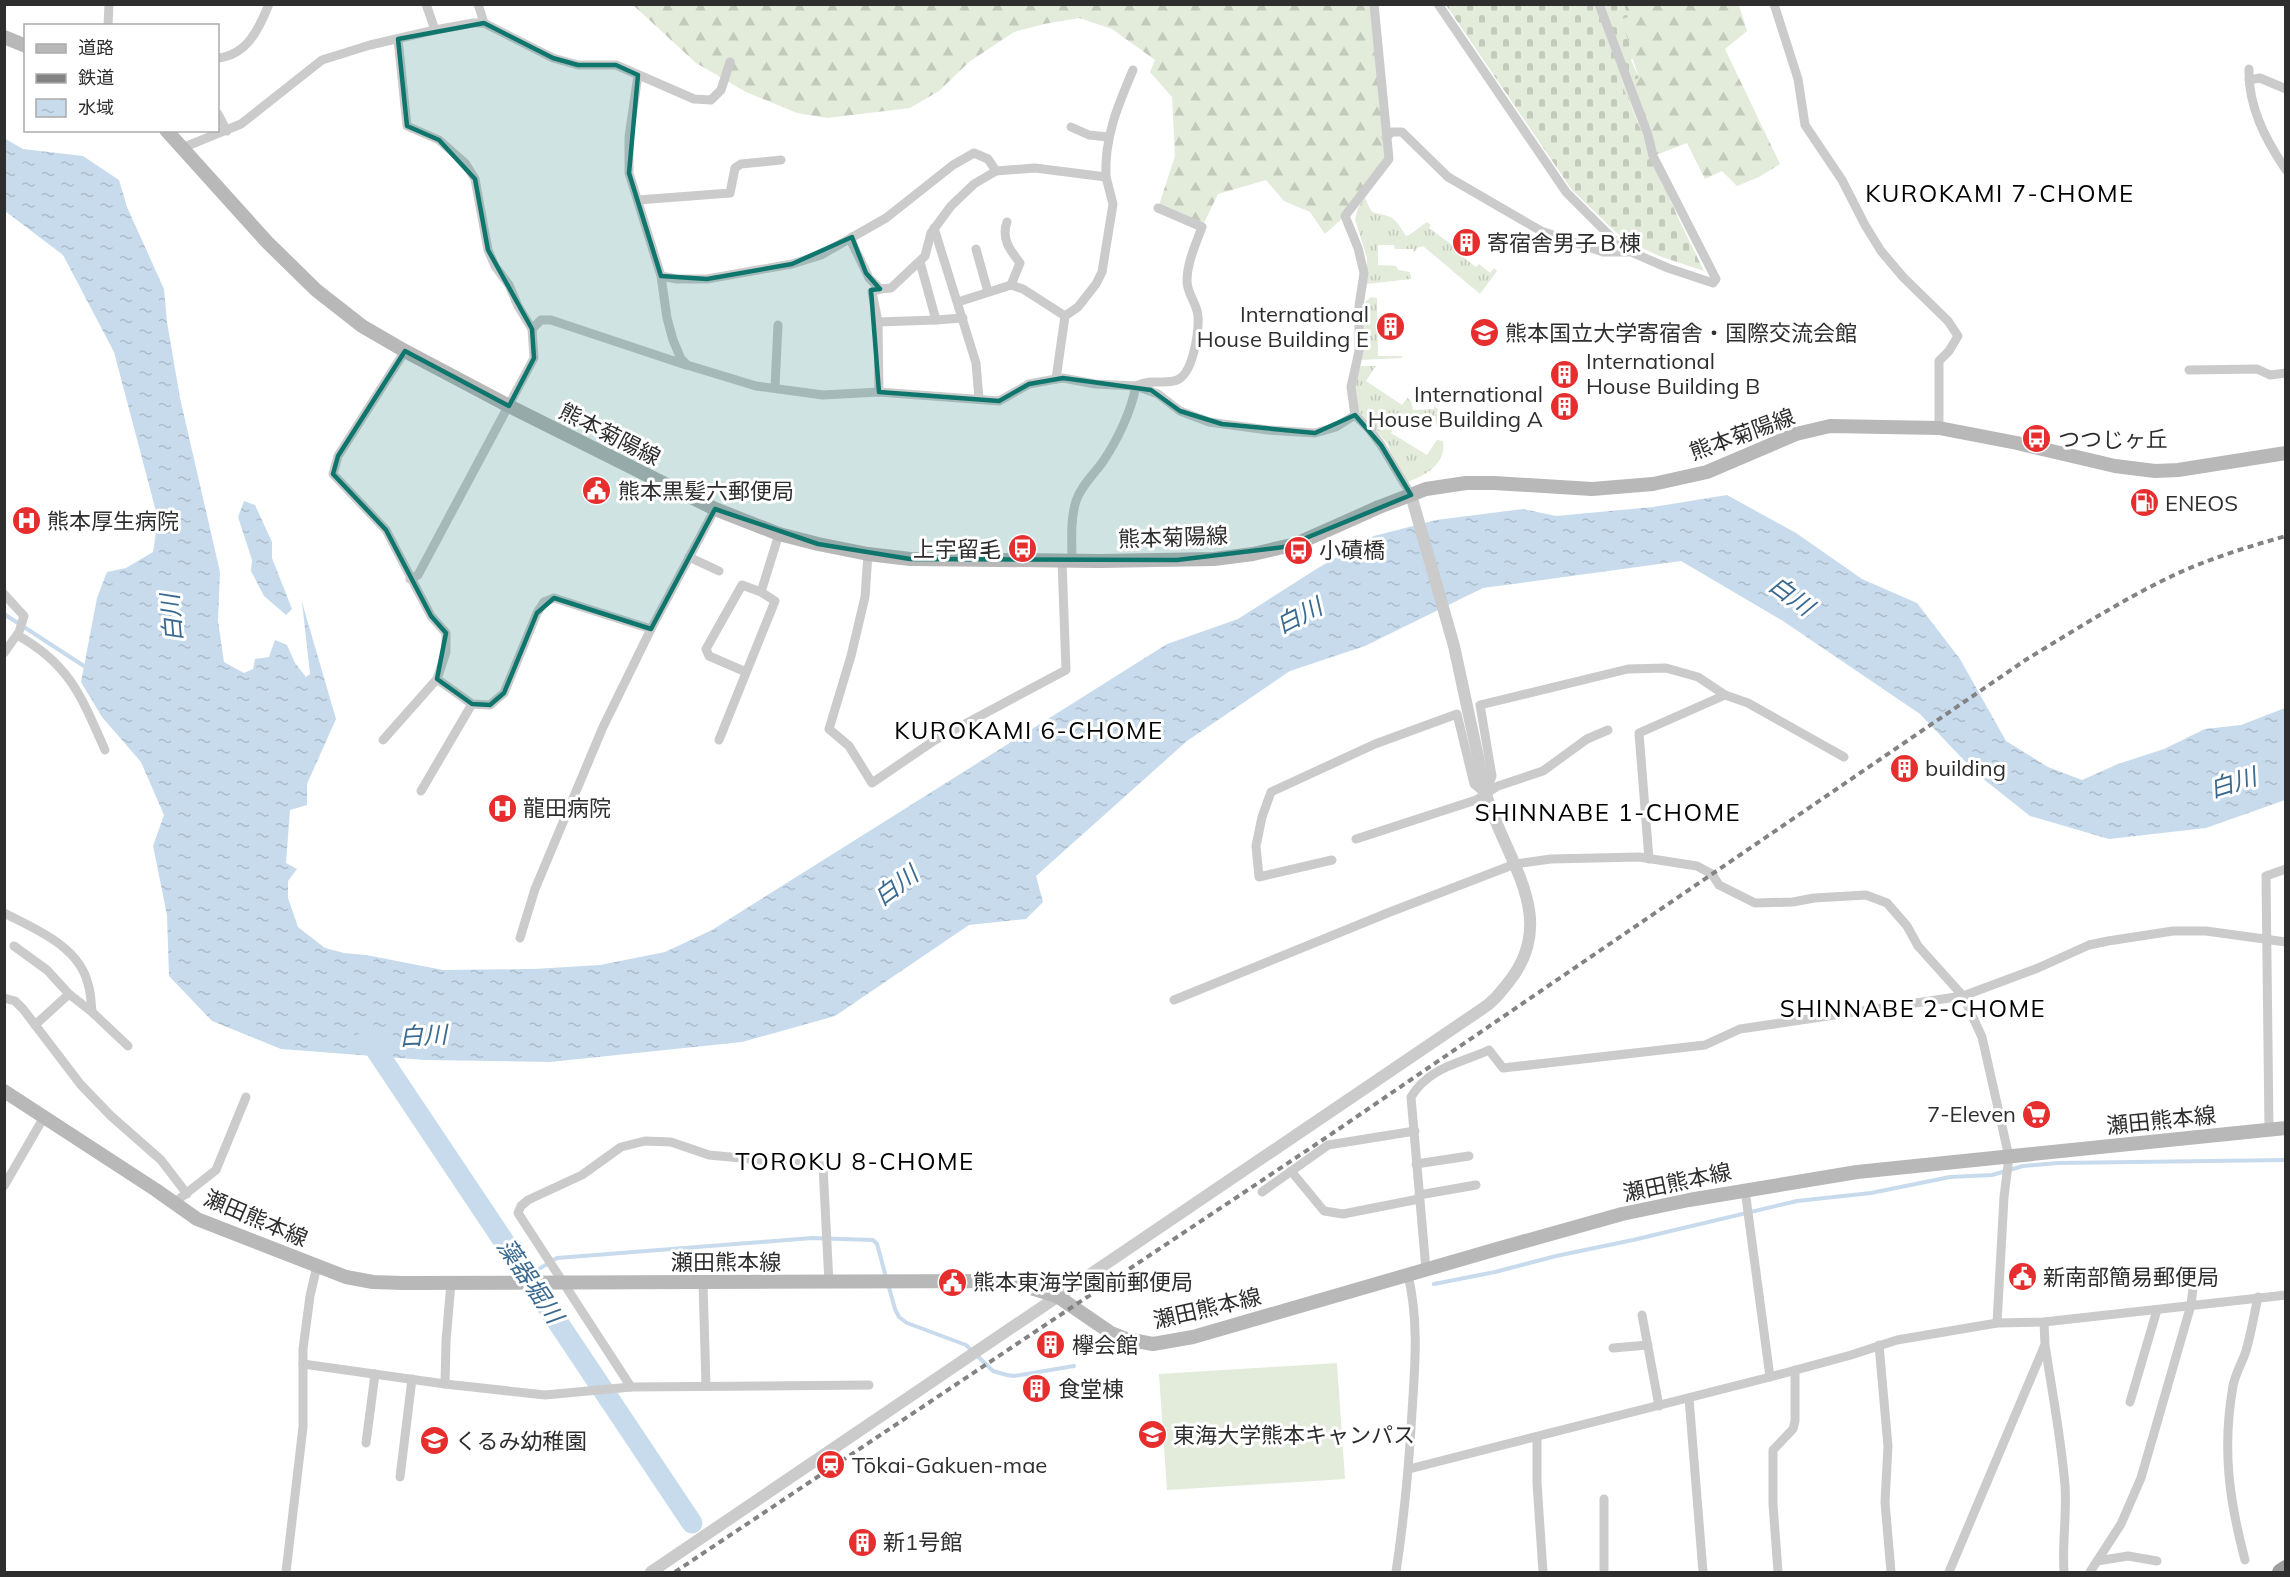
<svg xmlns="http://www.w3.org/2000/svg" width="2290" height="1577" viewBox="0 0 2290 1577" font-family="Mulish,'Noto Sans JP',sans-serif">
	<defs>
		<pattern id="grass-tufts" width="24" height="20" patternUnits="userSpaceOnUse" patternTransform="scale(1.5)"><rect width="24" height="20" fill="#e3ebdb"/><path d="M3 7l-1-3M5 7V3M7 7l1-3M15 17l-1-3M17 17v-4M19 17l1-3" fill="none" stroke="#c3cabc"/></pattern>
		<pattern id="forest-firs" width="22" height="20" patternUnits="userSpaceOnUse" patternTransform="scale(1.5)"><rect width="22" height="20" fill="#e3ebdb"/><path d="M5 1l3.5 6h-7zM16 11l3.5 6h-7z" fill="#c3cabc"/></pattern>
		<pattern id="cemetery-stones" width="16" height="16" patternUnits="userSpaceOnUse" patternTransform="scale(1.5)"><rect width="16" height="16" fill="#e3ebdb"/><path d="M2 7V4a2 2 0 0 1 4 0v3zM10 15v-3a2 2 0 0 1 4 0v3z" fill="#c3cabc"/></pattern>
		<pattern id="water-ripples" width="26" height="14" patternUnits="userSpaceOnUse" patternTransform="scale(1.5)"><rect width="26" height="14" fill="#c7dbec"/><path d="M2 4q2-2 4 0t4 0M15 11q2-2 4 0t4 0" fill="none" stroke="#abbccb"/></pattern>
	</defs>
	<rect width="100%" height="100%" fill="#fff"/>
	<g fill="url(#grass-tufts)">
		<path d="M1365 197C1373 219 1373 210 1390 217 1397 220 1402 230 1406 236 1415 233 1419 226 1427 222L1431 225 1429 228 1459 250 1458 253 1476 267 1479 264 1490 273 1494 268 1497 271 1480 294 1423 246 1417 248 1414 253 1413 249H1395L1394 245H1378V265L1396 266 1398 270 1410 272 1411 279 1367 284V258L1355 219 1358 208Z"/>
		<polygon points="1371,297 1377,298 1378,356 1402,356 1402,358 1360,360 1363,304"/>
		<path d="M1358 366H1376L1366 381 1402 405 1407 398 1411 401 1413 410 1434 409V406L1440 411 1442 428 1437 427 1435 416H1407L1399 418 1391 433 1427 455 1437 440 1443 441C1447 465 1423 477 1404 483L1387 443 1359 412 1354 389Z"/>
	</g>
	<g fill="url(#forest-firs)">
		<polygon points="633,5 1374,5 1389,159 1345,216 1325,234 1310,212 1284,201 1266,180 1218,194 1202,227 1158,208 1175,156 1172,97 1150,72 1155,60 1112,29 1079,18 1044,24 1014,32 969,62 939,91 910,108 827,118 797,113 746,92 696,63"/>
		<polygon points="1624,5 1739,5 1747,31 1725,49 1780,164 1759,177 1737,186 1722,171 1705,179 1687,143 1653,156 1622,85 1639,78 1620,20 1627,17"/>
	</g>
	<polygon fill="url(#cemetery-stones)" points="1446,5 1624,5 1628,17 1620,20 1635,57 1631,60 1639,78 1622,85 1679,220 1704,271 1659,256 1623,239 1572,190"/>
	<polygon fill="#e3ebdb" points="1337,1363 1345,1479 1167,1490 1159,1374"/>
	<g fill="url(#water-ripples)">
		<polygon points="4,138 23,149 83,156 119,180 127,207 164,289 167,322 180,398 220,572 218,621 224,662 244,673 253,669 255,659 269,657 275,640 287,645 295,663 306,677 310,674 302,602 336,719 307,784 307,805 290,810 286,863 297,869 288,881 288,898 298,927 325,948 344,953 366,955 443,970 534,969 600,965 665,952 712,930 1167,644 1238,619 1318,568 1374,536 1436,520 1523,509 1556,516 1653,507 1727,495 1796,533 1862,579 1917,603 1960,659 2006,741 2048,767 2082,780 2118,764 2164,749 2205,729 2241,725 2285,708 2285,800 2206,828 2109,839 2030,816 1977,774 1920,714 1783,621 1681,561 1483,588 1365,646 1290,671 1187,741 1036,876 1043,902 1026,919 969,925 835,1016 742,1042 550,1062 425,1060 281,1049 212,1021 169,976 167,915 153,846 164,815 141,762 102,717 81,682 97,598 107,572 126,568 153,552 158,519 114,352 63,255 5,211"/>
		<polygon points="244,501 255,505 272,542 272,558 292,609 286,615 264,596 251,571 252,560 238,517"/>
	</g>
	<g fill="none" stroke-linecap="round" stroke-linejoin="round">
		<g stroke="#c7dbec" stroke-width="4">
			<polyline points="4,614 87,668"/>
			<polyline points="534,1272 557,1258 812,1238 873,1240 877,1244 886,1277"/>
			<polyline points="888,1284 895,1309 899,1317 907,1323 966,1345 993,1371 1007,1375 1014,1376 1074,1366"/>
			<polyline points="1434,1284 1495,1272 1556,1256 1633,1240 1797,1201 1871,1193 1950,1177 1992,1175 2023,1166 2058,1163 2286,1160"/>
		</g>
		<polyline stroke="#c7dbec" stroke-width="21" points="368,1038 692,1523"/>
		<g stroke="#cbcbcb" stroke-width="9">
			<polyline points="426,4 435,30"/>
			<polyline points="478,4 484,23"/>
			<polyline points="1374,4 1389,159 1345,216 1358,248 1364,273 1359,306 1359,351 1351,387 1355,415 1369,429 1381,445 1411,495"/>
			<polyline points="1438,4 1566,192 1622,248 1668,268 1713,283 1716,279 1653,156 1648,135 1599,4"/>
			<polyline points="1774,4 1798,79 1805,125 1842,180 1865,225 1881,251 1903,277 1948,321 1958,336 1949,351 1939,361 1939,428"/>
			<polyline points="108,26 109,4"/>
			<polyline points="398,39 407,126 439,140 465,163 475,179 488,250 495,266 509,285 518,306 532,329 534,358 418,575 410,579"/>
			<path d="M218 58C247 55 259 29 269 4"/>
			<path d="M2249 69C2248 106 2265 139 2286 170"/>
			<polyline points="638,75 629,137 629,173 661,276 667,318 673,340 681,359 687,365 756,386 823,395 879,392 999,401 1029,384 1056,379 1065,316 1078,307 1096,284 1102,272 1113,204 1106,177 1035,168 996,171 988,159 974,153 953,165 886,218 821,255 792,264 707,279 677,279 661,276"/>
			<polyline points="2249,80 2260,78 2286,89"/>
			<polyline points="218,114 227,131"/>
			<polyline points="1071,127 1089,135 1108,137"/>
			<polyline points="1386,137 1392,132 1402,132 1448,177 1541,231 1603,252 1628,252"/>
			<polyline points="182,148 241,124 322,60 370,45 435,30 473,23 484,23 553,58 578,65 616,65 694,99 711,100 721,90 730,62"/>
			<path d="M1106 177C1104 138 1118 105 1133 70"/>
			<polyline points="638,200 730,193 735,168 741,164 781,160"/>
			<path d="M1007 222C1001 239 1010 250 1020 263L1011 285"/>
			<polyline points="934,228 976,363 979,399"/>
			<polyline points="852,237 852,243 869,278 880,289 891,288 925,256 931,233 951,206 974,184 996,171"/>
			<polyline points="976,249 988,292"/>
			<polyline points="880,289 872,292 878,322 936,320 920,262"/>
			<polyline points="958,302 1011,285 1023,289 1065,316"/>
			<polyline points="936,320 963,318"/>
			<polyline points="878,322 879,392"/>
			<polyline points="532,329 541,320 551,320 686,365"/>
			<polyline points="2189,370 2257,369 2270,375 2286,373"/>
			<polyline points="1056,379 1063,378 1095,384 1136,386 1158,394 1180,411 1209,422 1268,430 1315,433 1336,427 1355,415"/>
			<polyline points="775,387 778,325"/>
			<polyline points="868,554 865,597 851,656 829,729 849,746 872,783 935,740 1066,670 1062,561"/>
			<polyline points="689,557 719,571"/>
			<path d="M1072 561C1072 542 1070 520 1076 501 1081 486 1093 475 1102 463 1117 441 1131 412 1136 386 1152 378 1164 385 1177 380 1193 374 1199 332 1198 316 1197 303 1187 294 1187 281 1187 262 1196 244 1202 227L1158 208"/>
			<polyline points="761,592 779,534"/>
			<polyline points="4,594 24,616 19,632 4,653"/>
			<path d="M17 635C70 664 82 698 105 750"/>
			<polyline points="437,679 472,704"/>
			<polyline points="383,740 437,679 446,652 446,633 431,616 386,530 333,474 338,456 405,351"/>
			<polyline points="719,740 775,601 761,592 742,585 706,649 709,656 746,672"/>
			<polyline points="421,791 472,704 490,705 504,693 537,613 544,602 554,598 651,629"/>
			<polyline points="1356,839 1476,800 1498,786 1543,771 1587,739 1608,730"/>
			<polyline points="1649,859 1639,733 1725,695"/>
			<polyline points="1332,860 1259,877 1256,846 1262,817 1271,792 1375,744 1457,714 1474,784 1486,794 1492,776 1480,705 1628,669 1666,668 1698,677 1725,695 1748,703 1844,757"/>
			<path d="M4 913C35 929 79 946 88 984 91 993 91 1002 92 1012"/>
			<polyline points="520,938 535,889 603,727 651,629 715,509"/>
			<polyline points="14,946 47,970 69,994 92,1012 128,1046"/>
			<polyline points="4,998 15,1001 23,1009 81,1085 111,1116 161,1160 187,1194"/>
			<polyline points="1174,1000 1390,912 1515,864 1551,859 1639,857 1697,866 1712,874 1719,885 1755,903 1793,902 1814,898 1866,895 1887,903 1907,926 1918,946 1963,996 1982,1037 2009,1157 2004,1197 1997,1323"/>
			<polyline points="35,1025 69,994"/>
			<polyline points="2269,1130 2266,876 2286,869"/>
			<polyline points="1416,1164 1469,1156"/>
			<polyline points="1291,1171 1324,1211 1343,1214 1419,1199"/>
			<polyline points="4,1186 44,1117"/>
			<polyline points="1745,1190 1770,1377"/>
			<polyline points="1262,1192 1328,1145 1415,1131"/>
			<polyline points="1419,1195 1476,1185"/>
			<polyline points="174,1203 216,1170 246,1097"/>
			<path d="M1426 1270 1411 1097C1429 1067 1459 1064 1489 1050L1503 1068 1705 1045 1740 1029 1963 996 2038 968 2089 945 2108 941 2173 931H2206L2286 942"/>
			<polyline points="703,1283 706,1386"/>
			<polyline points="1642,1315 1659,1406"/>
			<path d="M2044 1322 2045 1345C2052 1391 2061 1438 2065 1485 2067 1515 2062 1543 2064 1572"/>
			<polyline points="1879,1345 1888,1446 1885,1502 1891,1572"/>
			<polyline points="1613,1348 1648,1345"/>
			<polyline points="303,1364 445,1384 545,1395 631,1387 869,1385"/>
			<polyline points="445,1384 446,1341 451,1283"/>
			<polyline points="631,1387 518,1213 521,1206 528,1200 582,1175 621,1147 645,1141 671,1142 709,1155 823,1166 829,1283"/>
			<polyline points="1689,1398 1703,1572"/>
			<polyline points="2130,1402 2157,1310"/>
			<polyline points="1537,1437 1537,1483 1543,1572"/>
			<polyline points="366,1443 375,1374"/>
			<polyline points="1409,1469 1770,1377 1851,1355 1897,1340 1997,1323 2044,1322 2286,1295"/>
			<polyline points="400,1477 412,1379"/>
			<polyline points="1604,1499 1604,1572"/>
			<path d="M2245 1560C2229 1500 2222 1448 2233 1386 2235 1374 2242 1363 2246 1351 2251 1334 2254 1315 2258 1297"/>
			<polyline points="2097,1561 2128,1556 2157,1561"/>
			<polyline points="286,1572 303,1427 303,1349 310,1296 317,1266"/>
			<path d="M1396 1572C1404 1519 1409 1466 1412 1412 1415 1366 1419 1321 1408 1275"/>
			<polyline points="1778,1572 1773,1504 1773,1450 1793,1429 1795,1421 1795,1370"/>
			<polyline points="1949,1572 2044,1347"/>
			<polyline points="2090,1572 2121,1524 2141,1478 2191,1305 2194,1280"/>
		</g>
		<path stroke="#cbcbcb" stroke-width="12" d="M651 1572 1482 1009C1493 1002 1500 993 1508 983 1561 918 1505 860 1486 794L1454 646 1411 495"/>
		<g stroke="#b8b8b8" stroke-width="14">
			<polyline points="4,37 26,46"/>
			<polyline points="166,130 267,242 316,290 362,326 405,351 509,406 715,509 779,534 818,544 868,554 910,559 1099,561 1214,559 1253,554 1296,544 1379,507 1426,489 1466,483 1494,483 1592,489 1653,484 1707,472 1796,434 1830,426 1939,428 2017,443 2115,466 2155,471 2178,470 2286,453"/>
			<polyline points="4,1091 156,1190 197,1219 346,1277 373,1282 403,1283 1008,1281 1057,1296 1111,1333 1126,1339 1153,1344 1193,1337 1497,1249 1622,1214 1689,1200 1857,1172 2286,1128"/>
		</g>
		<polyline stroke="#9e9e9e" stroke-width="16" points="2280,1572 2286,1568"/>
		<path stroke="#838383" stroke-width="4" stroke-dasharray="6 4.5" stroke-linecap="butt" d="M675 1572 1327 1137 2027 659C2075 630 2122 600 2172 576 2208 559 2247 547 2286 536"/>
	</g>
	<path fill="#0f766e" fill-opacity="0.2" stroke="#0f766e" stroke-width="4.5" stroke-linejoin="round" d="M484 23 553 58 578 65H616L638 75 629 173 661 276 707 279 792 264 852 237 866 273 880 289 871 290 879 392 999 401 1029 384 1063 378 1151 390 1180 411 1222 424 1315 433 1355 415 1381 445 1411 495 1284 547 1177 560 910 559 818 544 715 509 651 629 554 598 537 613 504 693 490 705 472 704 437 679 446 633 431 616 386 530 333 474 338 456 405 351 509 406 534 358 532 329 488 250 475 179 439 140 407 126 398 39Z"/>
	<defs>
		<symbol id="building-disc" viewBox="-11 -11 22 22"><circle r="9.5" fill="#e72e2f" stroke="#fff"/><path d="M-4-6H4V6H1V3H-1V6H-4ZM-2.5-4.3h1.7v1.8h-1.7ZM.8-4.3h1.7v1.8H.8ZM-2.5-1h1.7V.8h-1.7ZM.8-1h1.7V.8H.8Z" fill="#fff"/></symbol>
		<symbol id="university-disc" viewBox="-11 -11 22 22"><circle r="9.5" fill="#e72e2f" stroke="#fff"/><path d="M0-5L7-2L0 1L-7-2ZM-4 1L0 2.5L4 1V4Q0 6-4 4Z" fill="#fff"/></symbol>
		<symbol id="bus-disc" viewBox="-11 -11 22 22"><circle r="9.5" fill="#e72e2f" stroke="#fff"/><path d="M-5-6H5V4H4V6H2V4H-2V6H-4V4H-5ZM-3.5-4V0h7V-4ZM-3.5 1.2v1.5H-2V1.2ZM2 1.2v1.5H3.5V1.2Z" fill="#fff"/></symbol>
		<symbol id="civic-disc" viewBox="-11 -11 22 22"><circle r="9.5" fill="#e72e2f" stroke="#fff"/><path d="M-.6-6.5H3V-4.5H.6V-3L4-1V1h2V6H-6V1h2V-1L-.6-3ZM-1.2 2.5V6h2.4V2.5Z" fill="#fff"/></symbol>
		<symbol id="fuel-disc" viewBox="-11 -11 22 22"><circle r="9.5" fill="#e72e2f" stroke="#fff"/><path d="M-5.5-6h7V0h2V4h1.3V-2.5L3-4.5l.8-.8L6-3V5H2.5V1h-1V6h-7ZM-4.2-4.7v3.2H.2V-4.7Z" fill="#fff"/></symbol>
		<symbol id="hospital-disc" viewBox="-11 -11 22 22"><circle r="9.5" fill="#e72e2f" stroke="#fff"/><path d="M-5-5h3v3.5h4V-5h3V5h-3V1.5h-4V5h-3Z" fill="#fff"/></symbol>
		<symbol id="supermarket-disc" viewBox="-11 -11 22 22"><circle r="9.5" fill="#e72e2f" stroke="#fff"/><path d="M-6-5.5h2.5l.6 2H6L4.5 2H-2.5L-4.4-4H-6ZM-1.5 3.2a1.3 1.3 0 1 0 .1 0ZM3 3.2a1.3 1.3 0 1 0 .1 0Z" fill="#fff"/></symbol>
		<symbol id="school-disc" viewBox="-11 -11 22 22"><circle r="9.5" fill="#e72e2f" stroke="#fff"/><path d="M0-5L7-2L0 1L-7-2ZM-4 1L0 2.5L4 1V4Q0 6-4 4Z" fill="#fff"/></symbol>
		<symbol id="station-disc" viewBox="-11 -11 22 22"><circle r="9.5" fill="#e72e2f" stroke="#fff"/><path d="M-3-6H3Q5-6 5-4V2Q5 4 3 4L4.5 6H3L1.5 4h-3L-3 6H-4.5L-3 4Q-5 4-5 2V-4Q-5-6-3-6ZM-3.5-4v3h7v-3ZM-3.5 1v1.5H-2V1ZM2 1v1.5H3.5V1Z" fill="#fff"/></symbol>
	</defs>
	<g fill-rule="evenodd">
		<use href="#building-disc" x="1450" y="226" width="33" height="33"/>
		<use href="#building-disc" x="1374" y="310" width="33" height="33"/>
		<use href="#university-disc" x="1468" y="316" width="33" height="33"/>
		<use href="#building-disc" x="1548" y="358" width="33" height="33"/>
		<use href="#building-disc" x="1548" y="390" width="33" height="33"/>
		<use href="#bus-disc" x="2020" y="422" width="33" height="33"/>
		<use href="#civic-disc" x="580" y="474" width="33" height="33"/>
		<use href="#fuel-disc" x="2128" y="486" width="33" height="33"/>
		<use href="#hospital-disc" x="10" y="504" width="33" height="33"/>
		<use href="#bus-disc" x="1006" y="532" width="33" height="33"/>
		<use href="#bus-disc" x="1282" y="534" width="33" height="33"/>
		<use href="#building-disc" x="1888" y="752" width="33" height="33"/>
		<use href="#hospital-disc" x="486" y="792" width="33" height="33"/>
		<use href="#supermarket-disc" x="2020" y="1098" width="33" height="33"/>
		<use href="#civic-disc" x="2006" y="1260" width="33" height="33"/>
		<use href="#civic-disc" x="936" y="1266" width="33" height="33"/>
		<use href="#building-disc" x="1034" y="1328" width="33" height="33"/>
		<use href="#building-disc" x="1020" y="1372" width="33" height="33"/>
		<use href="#university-disc" x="1136" y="1418" width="33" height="33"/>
		<use href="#school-disc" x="418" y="1424" width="33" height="33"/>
		<use href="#station-disc" x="814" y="1448" width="33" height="33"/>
		<use href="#building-disc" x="846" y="1526" width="33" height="33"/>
	</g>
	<g text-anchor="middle" stroke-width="6" stroke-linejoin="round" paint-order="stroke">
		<g font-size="22" fill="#2e2e2e" stroke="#fff" text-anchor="start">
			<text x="1487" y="251">寄宿舎男子Ｂ棟</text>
			<text x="1369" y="322" text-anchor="end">International<tspan x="1369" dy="25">House Building E</tspan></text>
			<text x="1505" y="341">熊本国立大学寄宿舎・国際交流会館</text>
			<text x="1586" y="369">International<tspan x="1586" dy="25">House Building B</tspan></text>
			<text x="1543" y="402" text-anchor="end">International<tspan x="1543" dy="25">House Building A</tspan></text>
			<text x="2058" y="447">つつじヶ丘</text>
			<text x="618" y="499">熊本黒髪六郵便局</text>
			<text x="2165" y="511">ENEOS</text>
			<text x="47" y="529">熊本厚生病院</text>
			<text x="1001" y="557" text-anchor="end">上宇留毛</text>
			<text x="1319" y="558">小磧橋</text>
			<text x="1925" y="776">building</text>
			<text x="523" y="816">龍田病院</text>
			<text x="2016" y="1122" text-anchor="end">7-Eleven</text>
			<text x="2043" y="1285">新南部簡易郵便局</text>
			<text x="973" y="1290">熊本東海学園前郵便局</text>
			<text x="1072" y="1353">欅会館</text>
			<text x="1058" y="1397">食堂棟</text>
			<text x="1173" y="1443">東海大学熊本キャンパス</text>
			<text x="455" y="1449">くるみ幼稚園</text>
			<text x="852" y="1473">Tōkai-Gakuen-mae</text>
			<text x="883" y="1550">新1号館</text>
		</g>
		<g font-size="22" fill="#2e2e2e" stroke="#fff">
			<text transform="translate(610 434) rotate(27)" y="8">熊本菊陽線</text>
			<text transform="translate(1742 434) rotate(-20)" y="8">熊本菊陽線</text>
			<text transform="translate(1173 537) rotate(-2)" y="8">熊本菊陽線</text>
			<text transform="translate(2161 1120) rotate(-6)" y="8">瀬田熊本線</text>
			<text transform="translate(1677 1182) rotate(-12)" y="8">瀬田熊本線</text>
			<text transform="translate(256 1218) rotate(23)" y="8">瀬田熊本線</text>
			<text x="726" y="1270">瀬田熊本線</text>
			<text transform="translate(1207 1308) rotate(-13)" y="8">瀬田熊本線</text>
		</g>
		<g font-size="24" letter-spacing="1.5" fill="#000" stroke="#fff">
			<text x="2000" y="202">KUROKAMI 7-CHOME</text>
			<text x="1029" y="739">KUROKAMI 6-CHOME</text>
			<text x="1608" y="821">SHINNABE 1-CHOME</text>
			<text x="1913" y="1017">SHINNABE 2-CHOME</text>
			<text x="855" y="1170">TOROKU 8-CHOME</text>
		</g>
		<g font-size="24" font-style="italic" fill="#3b6a90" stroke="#fff">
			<text transform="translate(1791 596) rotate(36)" y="8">白川</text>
			<text transform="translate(1299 616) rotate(-27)" y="8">白川</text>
			<text transform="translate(172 618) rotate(-95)" y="8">白川</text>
			<text transform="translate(2233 783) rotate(-17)" y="8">白川</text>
			<text transform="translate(896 886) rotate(-37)" y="8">白川</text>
			<text transform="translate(423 1036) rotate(-3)" y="8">白川</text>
			<text transform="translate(530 1281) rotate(56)" y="8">藻器堀川</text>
		</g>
	</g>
	<rect width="2290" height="1577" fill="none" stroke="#2e2e2e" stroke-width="12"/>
	<rect x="24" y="24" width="195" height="108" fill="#ffffff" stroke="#ababab" stroke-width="1.5"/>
	<rect x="36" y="44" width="30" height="9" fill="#b8b8b8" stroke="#ababab" stroke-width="1.5"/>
	<text x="78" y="54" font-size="18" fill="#2e2e2e">道路</text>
	<rect x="36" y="74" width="30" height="9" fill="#838383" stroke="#ababab" stroke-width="1.5"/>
	<text x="78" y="84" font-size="18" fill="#2e2e2e">鉄道</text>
	<rect x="36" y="99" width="30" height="18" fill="url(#water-ripples)" stroke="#ababab" stroke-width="1.5"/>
	<text x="78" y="114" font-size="18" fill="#2e2e2e">水域</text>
</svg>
